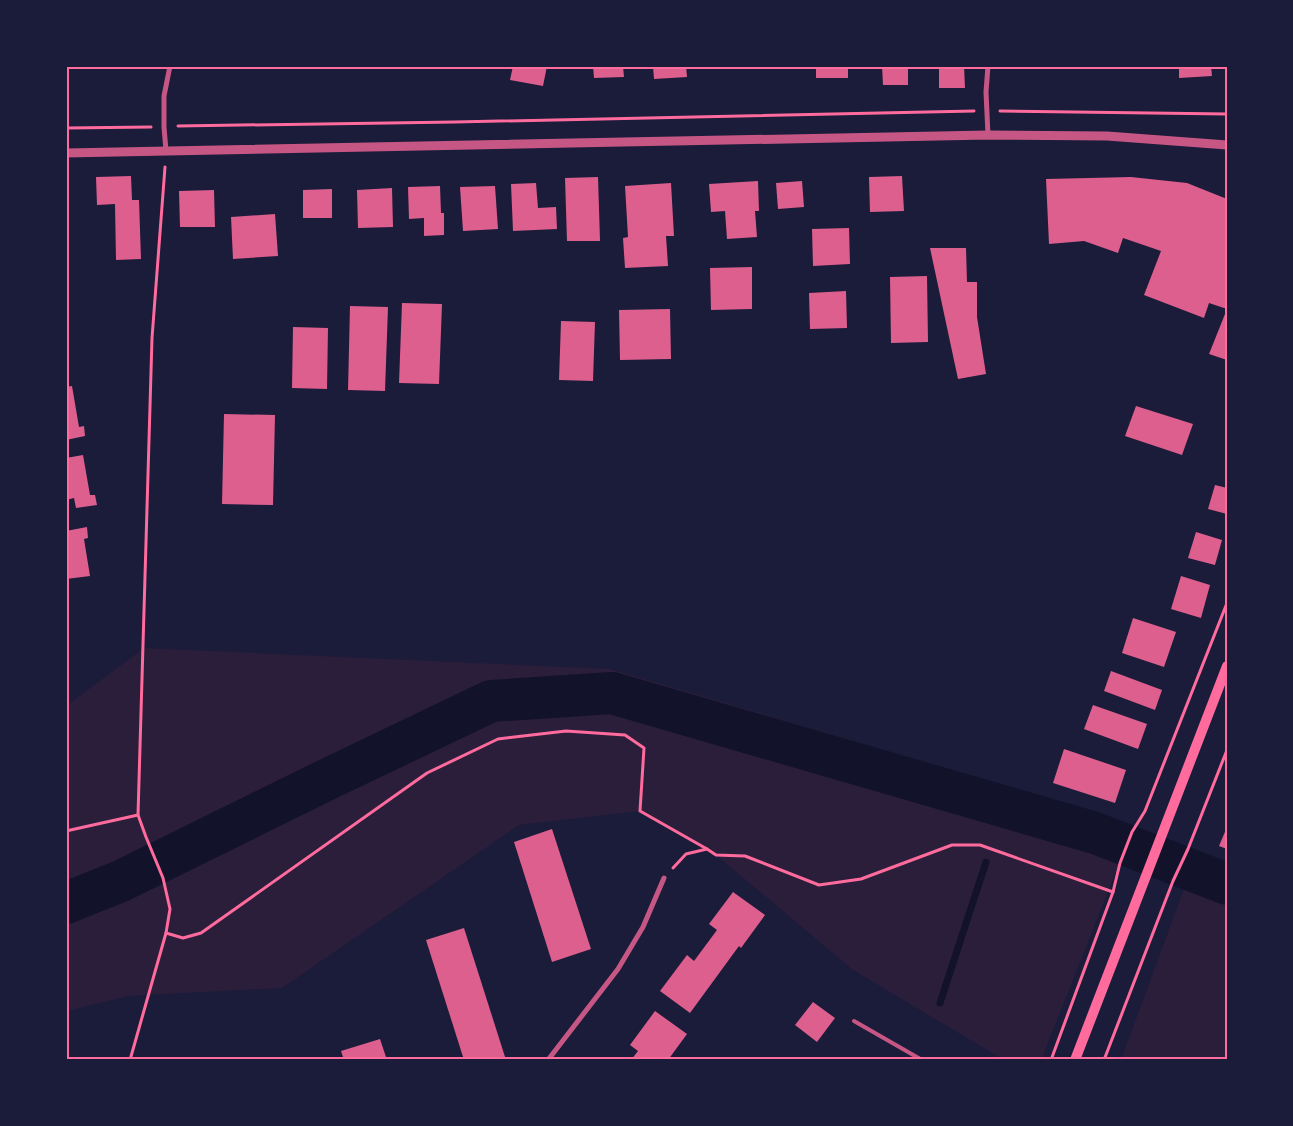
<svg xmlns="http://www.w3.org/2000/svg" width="1293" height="1126" viewBox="0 0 1293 1126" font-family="Georgia,serif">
	<rect width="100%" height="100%" fill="#1b1b3a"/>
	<g fill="#2a1e3b">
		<polygon points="144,648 610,669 851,740 1132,832 1041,1060 1004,1060 853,970 716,855 640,811 519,825 282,988 129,996 66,1011 66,706"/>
		<polygon points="1191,870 1227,884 1227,1060 1121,1060"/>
	</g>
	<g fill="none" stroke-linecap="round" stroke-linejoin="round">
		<polyline stroke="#12122b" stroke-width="7" points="940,1003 986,862"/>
		<polyline stroke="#12122b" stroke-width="42" points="66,903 121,881 328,779 491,701 612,693 1095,833 1227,884"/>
	</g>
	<g fill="#dd5f8e">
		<polygon points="513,66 547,66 543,86 510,80"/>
		<polygon points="593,66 623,66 624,77 594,78"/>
		<polygon points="653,66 686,66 687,77 654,79"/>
		<rect x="816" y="66" width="32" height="12"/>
		<polygon points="882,66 908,66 908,85 883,85"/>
		<polygon points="939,66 964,66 965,88 939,88"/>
		<polygon points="1179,66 1211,66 1212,76 1179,78"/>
		<polygon points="131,176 132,200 139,200 141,259 116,260 115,204 97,205 96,177"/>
		<polygon points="902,176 904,211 870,212 869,177"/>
		<polygon points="598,177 600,241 567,241 565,178"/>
		<polygon points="1131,177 1187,183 1227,199 1227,360 1209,354 1227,309 1209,303 1204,318 1144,295 1161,251 1123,238 1118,253 1084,241 1049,244 1046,179"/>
		<polygon points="758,181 759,211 755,211 757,237 727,239 725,211 711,212 709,184"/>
		<polygon points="802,181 804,207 778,209 776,183"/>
		<polygon points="536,183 538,208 556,207 557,229 513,231 511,184"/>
		<polygon points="671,183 674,236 666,236 668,266 625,268 623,238 628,237 625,186"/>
		<polygon points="440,186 441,213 444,213 444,235 424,236 424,218 409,219 408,187"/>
		<polygon points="495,186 498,229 463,231 460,187"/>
		<polygon points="392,188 393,227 358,228 357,190"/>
		<polygon points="332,189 332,218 303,218 303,190"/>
		<polygon points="214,190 215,227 180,227 179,191"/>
		<polygon points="275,214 278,256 233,259 231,217"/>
		<polygon points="849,228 850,264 813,266 812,229"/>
		<polygon points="930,248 966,248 967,282 977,282 977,317 986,374 958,379"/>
		<polygon points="752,267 752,309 711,310 710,268"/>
		<polygon points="927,276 928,342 891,343 890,277"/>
		<polygon points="846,291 847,328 810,329 809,293"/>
		<polygon points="402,303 442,304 439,384 399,383"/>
		<polygon points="350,306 388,307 385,391 348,390"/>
		<polygon points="670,309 671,359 620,360 619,310"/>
		<polygon points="561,321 595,322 593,381 559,380"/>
		<polygon points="293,327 328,328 327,389 292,388"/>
		<polygon points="72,386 79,427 84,426 85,436 66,440 66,387"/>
		<polygon points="1136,406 1193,424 1182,455 1125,436"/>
		<polygon points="224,414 275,415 273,505 222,504"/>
		<polygon points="83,455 90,495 95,495 97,505 76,508 74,498 66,500 66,458"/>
		<polygon points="1215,485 1227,488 1227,514 1208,509"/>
		<polygon points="87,527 88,538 84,539 90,576 66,579 66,531"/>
		<polygon points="1196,532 1222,540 1215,565 1188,558"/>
		<polygon points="1181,576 1210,585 1201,618 1171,609"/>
		<polygon points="1133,618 1176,632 1164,667 1122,653"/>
		<polygon points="1111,671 1162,690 1155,710 1104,691"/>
		<polygon points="1093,705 1147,724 1138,749 1084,729"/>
		<polygon points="1064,749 1126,770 1115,803 1053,783"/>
		<polygon points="1227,827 1227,849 1219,846"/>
		<polygon points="552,829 591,949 552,962 514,842"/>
		<polygon points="733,892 765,915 741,948 739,946 690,1013 660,991 687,955 694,961 717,930 709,924"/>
		<polygon points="464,928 506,1060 464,1060 426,940"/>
		<polygon points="813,1002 835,1018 817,1042 795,1025"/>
		<polygon points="655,1011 687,1034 668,1060 631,1060 638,1051 630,1045"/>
		<polygon points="380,1039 387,1060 344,1060 341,1051"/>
	</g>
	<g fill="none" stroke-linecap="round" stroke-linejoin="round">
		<g stroke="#ff6b9d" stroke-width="3">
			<polyline points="1000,111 1227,114"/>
			<polyline points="178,126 455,122 974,111"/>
			<polyline points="66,128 151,127"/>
			<polyline points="66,831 138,815"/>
			<polyline points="673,868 686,854 707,849"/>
			<polyline points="166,933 183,938 201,933 427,773 498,739 566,731 625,735 644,748 640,811 707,849 716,855 745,856 819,885 861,879 952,845 980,845 1113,892"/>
			<polyline points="130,1060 166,933 170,909 163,878 146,837 138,815 152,338 165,167"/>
			<polyline points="1051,1060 1113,892 1120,863 1132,832 1145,811 1227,603"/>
			<polyline points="1104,1060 1173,881 1188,849 1227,750"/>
		</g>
		<polyline stroke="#c65784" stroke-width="4" points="854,1021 922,1060"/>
		<g stroke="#c65784" stroke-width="5">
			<polyline points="988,66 986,92 988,135"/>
			<polyline points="166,151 164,127 164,96 170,66"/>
			<polyline points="548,1060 618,969 643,927 664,878"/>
		</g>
		<polyline stroke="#c65784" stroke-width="9" points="66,153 988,135 1107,136 1227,145"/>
		<polyline stroke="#ff6b9d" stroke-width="10" points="1075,1060 1227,666"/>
	</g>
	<rect width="1293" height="1126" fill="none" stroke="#1b1b3a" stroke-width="135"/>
	<rect x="68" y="68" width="1158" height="990" fill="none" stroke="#ff6b9d" stroke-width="2"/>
</svg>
